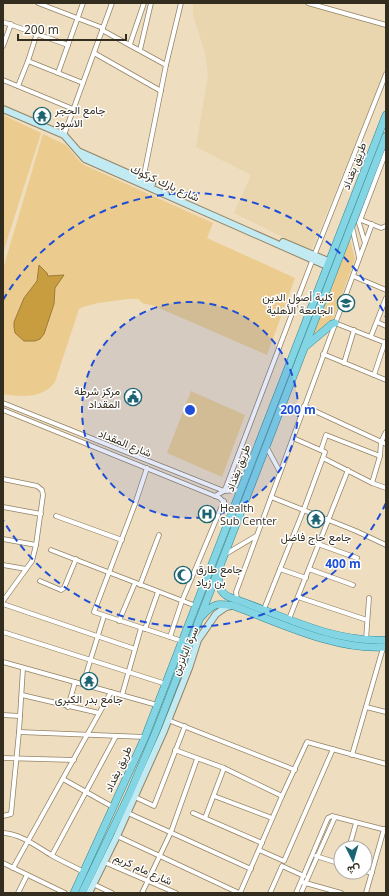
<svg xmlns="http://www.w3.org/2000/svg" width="389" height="896" viewBox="0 0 389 896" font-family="'Open Sans',Vazirmatn,sans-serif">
	<rect width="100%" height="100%" fill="#eeddbe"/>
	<polygon fill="#e9d5ae" points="193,3 302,3 386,26 386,69 311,251 234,213 251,175 196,147 208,75 205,53 193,15"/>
	<g fill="#ebcc8e">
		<polygon points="3,115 41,133 3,253"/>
		<path d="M43 134 66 145 82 164 213 223 207 238 295 278 267 355 152 305 144 304 138 299H128L98 303 83 307 79 309 55 382C42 399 22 397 3 394V269Z"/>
		<polygon points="350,240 355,259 333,319 312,336"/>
		<polygon points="191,391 245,415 222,477 167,453"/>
	</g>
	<polygon fill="#c89d3f" stroke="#9b7b36" points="39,265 47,273 48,276 64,275 55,288 54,304 44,334 40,339 35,341 24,341 15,333 14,327 14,322 24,298 37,281"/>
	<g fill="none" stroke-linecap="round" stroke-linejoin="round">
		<defs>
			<g id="minor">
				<polyline points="38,3 103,28"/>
				<polyline points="308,3 386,25"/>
				<polyline points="3,22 68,45"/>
				<polyline points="102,30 166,65"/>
				<polyline points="37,33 28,61 83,83"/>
				<polyline points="130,44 144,3"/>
				<polyline points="3,46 11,24"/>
				<polyline points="140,50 151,3"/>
				<polyline points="94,53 161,91"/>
				<polyline points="58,73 83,3"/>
				<polyline points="3,80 73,109"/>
				<polyline points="18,86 28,61"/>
				<polyline points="64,135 112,3"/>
				<polyline points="143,180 166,65 181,3"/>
				<polyline points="361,220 381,228 386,226"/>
				<polyline points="352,227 359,257"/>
				<polyline points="365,243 359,223 386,152"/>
				<polyline points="353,276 386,290"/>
				<polyline points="377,322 386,326"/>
				<polyline points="335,323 386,343"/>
				<polyline points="371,336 386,298"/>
				<polyline points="323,354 386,380"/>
				<polyline points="344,363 354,330"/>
				<polyline points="374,375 385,342"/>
				<polyline points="3,403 224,491 241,490"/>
				<polyline points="304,406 386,444"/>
				<polyline points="3,410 220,498 232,512"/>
				<polyline points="266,446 280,472"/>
				<polyline points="321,450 326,435 380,456"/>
				<polyline points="323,458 372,483 386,488"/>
				<polyline points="147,468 135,504 94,612 182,641"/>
				<polyline points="3,479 37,486 42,490 43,495 36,545 32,561 3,601"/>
				<polyline points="372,483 380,456 381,442 386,432"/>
				<polyline points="215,496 224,491 226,487 314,256 386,74"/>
				<polyline points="271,497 356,531 386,545"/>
				<polyline points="3,507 41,514"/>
				<polyline points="56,516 122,540"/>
				<polyline points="3,539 36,545"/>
				<polyline points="318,544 357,558"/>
				<polyline points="51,550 196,606"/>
				<polyline points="224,555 256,536"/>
				<polyline points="3,565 26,569"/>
				<polyline points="280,569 306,578"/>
				<polyline points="309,569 353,585"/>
				<polyline points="40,581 61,590 64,588 76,559"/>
				<polyline points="140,585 159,535"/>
				<polyline points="298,597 367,620"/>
				<polyline points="237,599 236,592 372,224"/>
				<polyline points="3,604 135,649"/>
				<polyline points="264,609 304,509 325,452 293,438"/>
				<polyline points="289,619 348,470"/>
				<polyline points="119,621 135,583"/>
				<polyline points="145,629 158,592"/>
				<polyline points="3,632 166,684"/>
				<polyline points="170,637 182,601 224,501"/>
				<polyline points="366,640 369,598"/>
				<polyline points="3,662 157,705"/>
				<polyline points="83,684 104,616"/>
				<polyline points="22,695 99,713"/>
				<polyline points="122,695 141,628"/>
				<polyline points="68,707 75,682"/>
				<polyline points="366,707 386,712"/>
				<polyline points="3,715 20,716"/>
				<polyline points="168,720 295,770"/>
				<polyline points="19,732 145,737"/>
				<polyline points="175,750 224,768 282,796"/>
				<polyline points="352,755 383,648"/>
				<polyline points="3,758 74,760"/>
				<polyline points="63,779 113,807"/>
				<polyline points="214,796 272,818"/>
				<polyline points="135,797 154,806 185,726"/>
				<polyline points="128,813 251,869"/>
				<polyline points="193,813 262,843"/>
				<polyline points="3,816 11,814 19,732 23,668"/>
				<polyline points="205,818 224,768"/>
				<path d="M3 833C21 834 36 846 51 855 61 861 73 866 84 872"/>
				<polyline points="117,836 239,893"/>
				<polyline points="349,848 356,823"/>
				<polyline points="259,850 284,861 333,749"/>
				<polyline points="52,855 116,736"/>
				<polyline points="316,856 341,864"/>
				<polyline points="104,862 176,893"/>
				<polyline points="3,863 65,893"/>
				<polyline points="13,868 111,692"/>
				<polyline points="365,871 372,873"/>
				<polyline points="302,882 341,893"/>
				<polyline points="93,884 112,893"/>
				<polyline points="18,893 27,875"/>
				<polyline points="142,893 171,832 197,759"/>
				<polyline points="240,893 282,796 307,742 386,764"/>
				<polyline points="270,893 282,866 304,876"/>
				<polyline points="296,893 327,820 328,818 332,816 386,830"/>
				<polyline points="301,893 335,817"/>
				<polyline points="366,893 384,829"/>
			</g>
			<g id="secondary">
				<polyline points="3,109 64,135 85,159 327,266"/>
				<polyline points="80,152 152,184"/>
				<polyline points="283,242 328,261"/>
				<polyline points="89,893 117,836 164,731 189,668 198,640 216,614 226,607 231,606"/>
			</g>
			<g id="primary">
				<polyline points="306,346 332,324 335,323"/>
				<path d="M218 574C219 585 219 592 229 597 280 614 331 643 386 640"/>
				<path d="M202 616C214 603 216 603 234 606 280 623 337 651 386 647"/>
				<polyline points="74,893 145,737 386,115"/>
				<polyline points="82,893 129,795 157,729 386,136"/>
			</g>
		</defs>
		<use href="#minor" stroke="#938466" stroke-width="5.5"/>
		<use href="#secondary" stroke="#938466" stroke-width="8"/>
		<use href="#primary" stroke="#328894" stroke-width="8"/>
		<use href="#minor" stroke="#fff" stroke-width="4"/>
		<use href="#secondary" stroke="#c1eaf2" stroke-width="6"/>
		<use href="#primary" stroke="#83d5e4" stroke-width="7"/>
	</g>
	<circle cx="190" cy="410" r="108" fill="#1d4ed8" fill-opacity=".12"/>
	<g fill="none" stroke="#1d4ed8" stroke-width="2" stroke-dasharray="7 5">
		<circle cx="190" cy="410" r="108"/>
		<path d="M386 503A217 217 0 0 1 3 520M3 300A217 217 0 0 1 386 317"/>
	</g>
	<defs>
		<symbol id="temple-ring" viewBox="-11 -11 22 22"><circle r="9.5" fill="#fff" stroke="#1c6472" stroke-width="1.5"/><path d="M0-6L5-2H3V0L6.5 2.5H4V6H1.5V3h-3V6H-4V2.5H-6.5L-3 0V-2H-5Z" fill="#1c6472"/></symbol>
		<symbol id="university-ring" viewBox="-11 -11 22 22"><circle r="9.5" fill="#fff" stroke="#1c6472" stroke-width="1.5"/><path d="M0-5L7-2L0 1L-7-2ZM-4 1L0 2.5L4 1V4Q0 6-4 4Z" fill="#1c6472"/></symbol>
		<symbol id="civic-ring" viewBox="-11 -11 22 22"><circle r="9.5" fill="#fff" stroke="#1c6472" stroke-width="1.5"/><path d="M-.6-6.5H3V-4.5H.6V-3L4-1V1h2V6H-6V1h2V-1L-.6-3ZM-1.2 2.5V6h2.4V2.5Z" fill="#1c6472"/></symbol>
		<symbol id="hospital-ring" viewBox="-11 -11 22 22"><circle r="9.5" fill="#fff" stroke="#1c6472" stroke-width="1.5"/><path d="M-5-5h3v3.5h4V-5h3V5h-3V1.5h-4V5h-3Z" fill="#1c6472"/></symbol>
		<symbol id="mosque-ring" viewBox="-11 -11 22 22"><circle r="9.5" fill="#fff" stroke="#1c6472" stroke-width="1.5"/><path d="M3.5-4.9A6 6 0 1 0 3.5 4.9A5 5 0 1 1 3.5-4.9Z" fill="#1c6472"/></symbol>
	</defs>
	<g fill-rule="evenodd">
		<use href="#temple-ring" x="32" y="106" width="20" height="20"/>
		<use href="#university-ring" x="336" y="293" width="20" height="20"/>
		<use href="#civic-ring" x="123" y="387" width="20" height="20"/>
		<use href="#hospital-ring" x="197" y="504" width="20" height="20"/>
		<use href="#temple-ring" x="306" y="509" width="20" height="20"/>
		<use href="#mosque-ring" x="173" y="565" width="20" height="20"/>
		<use href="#temple-ring" x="79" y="671" width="20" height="20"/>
	</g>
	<g text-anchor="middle" stroke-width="3" stroke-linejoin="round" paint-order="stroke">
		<g font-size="11" fill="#332d20" stroke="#fff" text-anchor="start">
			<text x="55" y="114">جامع الحجر<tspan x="55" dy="13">الاسود</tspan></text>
			<text x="333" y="301" text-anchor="end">كلية أصول الدين<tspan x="333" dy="13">الجامعة الأهلية</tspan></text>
			<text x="120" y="395" text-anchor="end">مركز شرطة<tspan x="120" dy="13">المقداد</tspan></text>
			<text x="220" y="512">Health<tspan x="220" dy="13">Sub Center</tspan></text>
			<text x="316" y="541" text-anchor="middle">جامع حاج فاضل</text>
			<text x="196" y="573">جامع طارق<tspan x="196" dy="13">بن زياد</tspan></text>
			<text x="89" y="703" text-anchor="middle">جامع بدر الكبرى</text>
		</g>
		<g font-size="11" fill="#332d20" stroke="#fff">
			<text transform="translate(354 166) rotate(-69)" y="4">طريق بغداد</text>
			<text transform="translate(165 183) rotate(24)" y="4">شارع بارك كركوك</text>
			<text transform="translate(125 443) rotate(22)" y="4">شارع المقداد</text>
			<text transform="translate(238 468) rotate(-69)" y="4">طريق بغداد</text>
			<text transform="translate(185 651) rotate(-67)" y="4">سرة البانزين</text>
			<text transform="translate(118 769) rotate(-65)" y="4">طريق بغداد</text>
			<text transform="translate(143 869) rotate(24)" y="4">شارع مام كريم</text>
		</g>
	</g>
	<circle cx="190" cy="410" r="6" fill="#1d4ed8" stroke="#fff" stroke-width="2"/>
	<g font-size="12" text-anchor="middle" font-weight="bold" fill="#1d4ed8" stroke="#fff" stroke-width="3" stroke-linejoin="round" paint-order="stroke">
		<text x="298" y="414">200 m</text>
		<text x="343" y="568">400 m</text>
	</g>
	<rect width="389" height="896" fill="none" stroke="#332d20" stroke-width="8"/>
	<g transform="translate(353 860) rotate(175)"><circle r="19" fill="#ffffff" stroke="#adaba6"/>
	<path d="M0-3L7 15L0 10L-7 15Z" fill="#1c6472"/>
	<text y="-6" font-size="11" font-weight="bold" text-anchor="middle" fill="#332d20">ش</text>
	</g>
	<path d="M18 34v6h108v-6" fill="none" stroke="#332d20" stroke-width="2"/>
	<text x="24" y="34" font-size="12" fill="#332d20" stroke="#ffffff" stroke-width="3" paint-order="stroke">200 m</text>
</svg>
